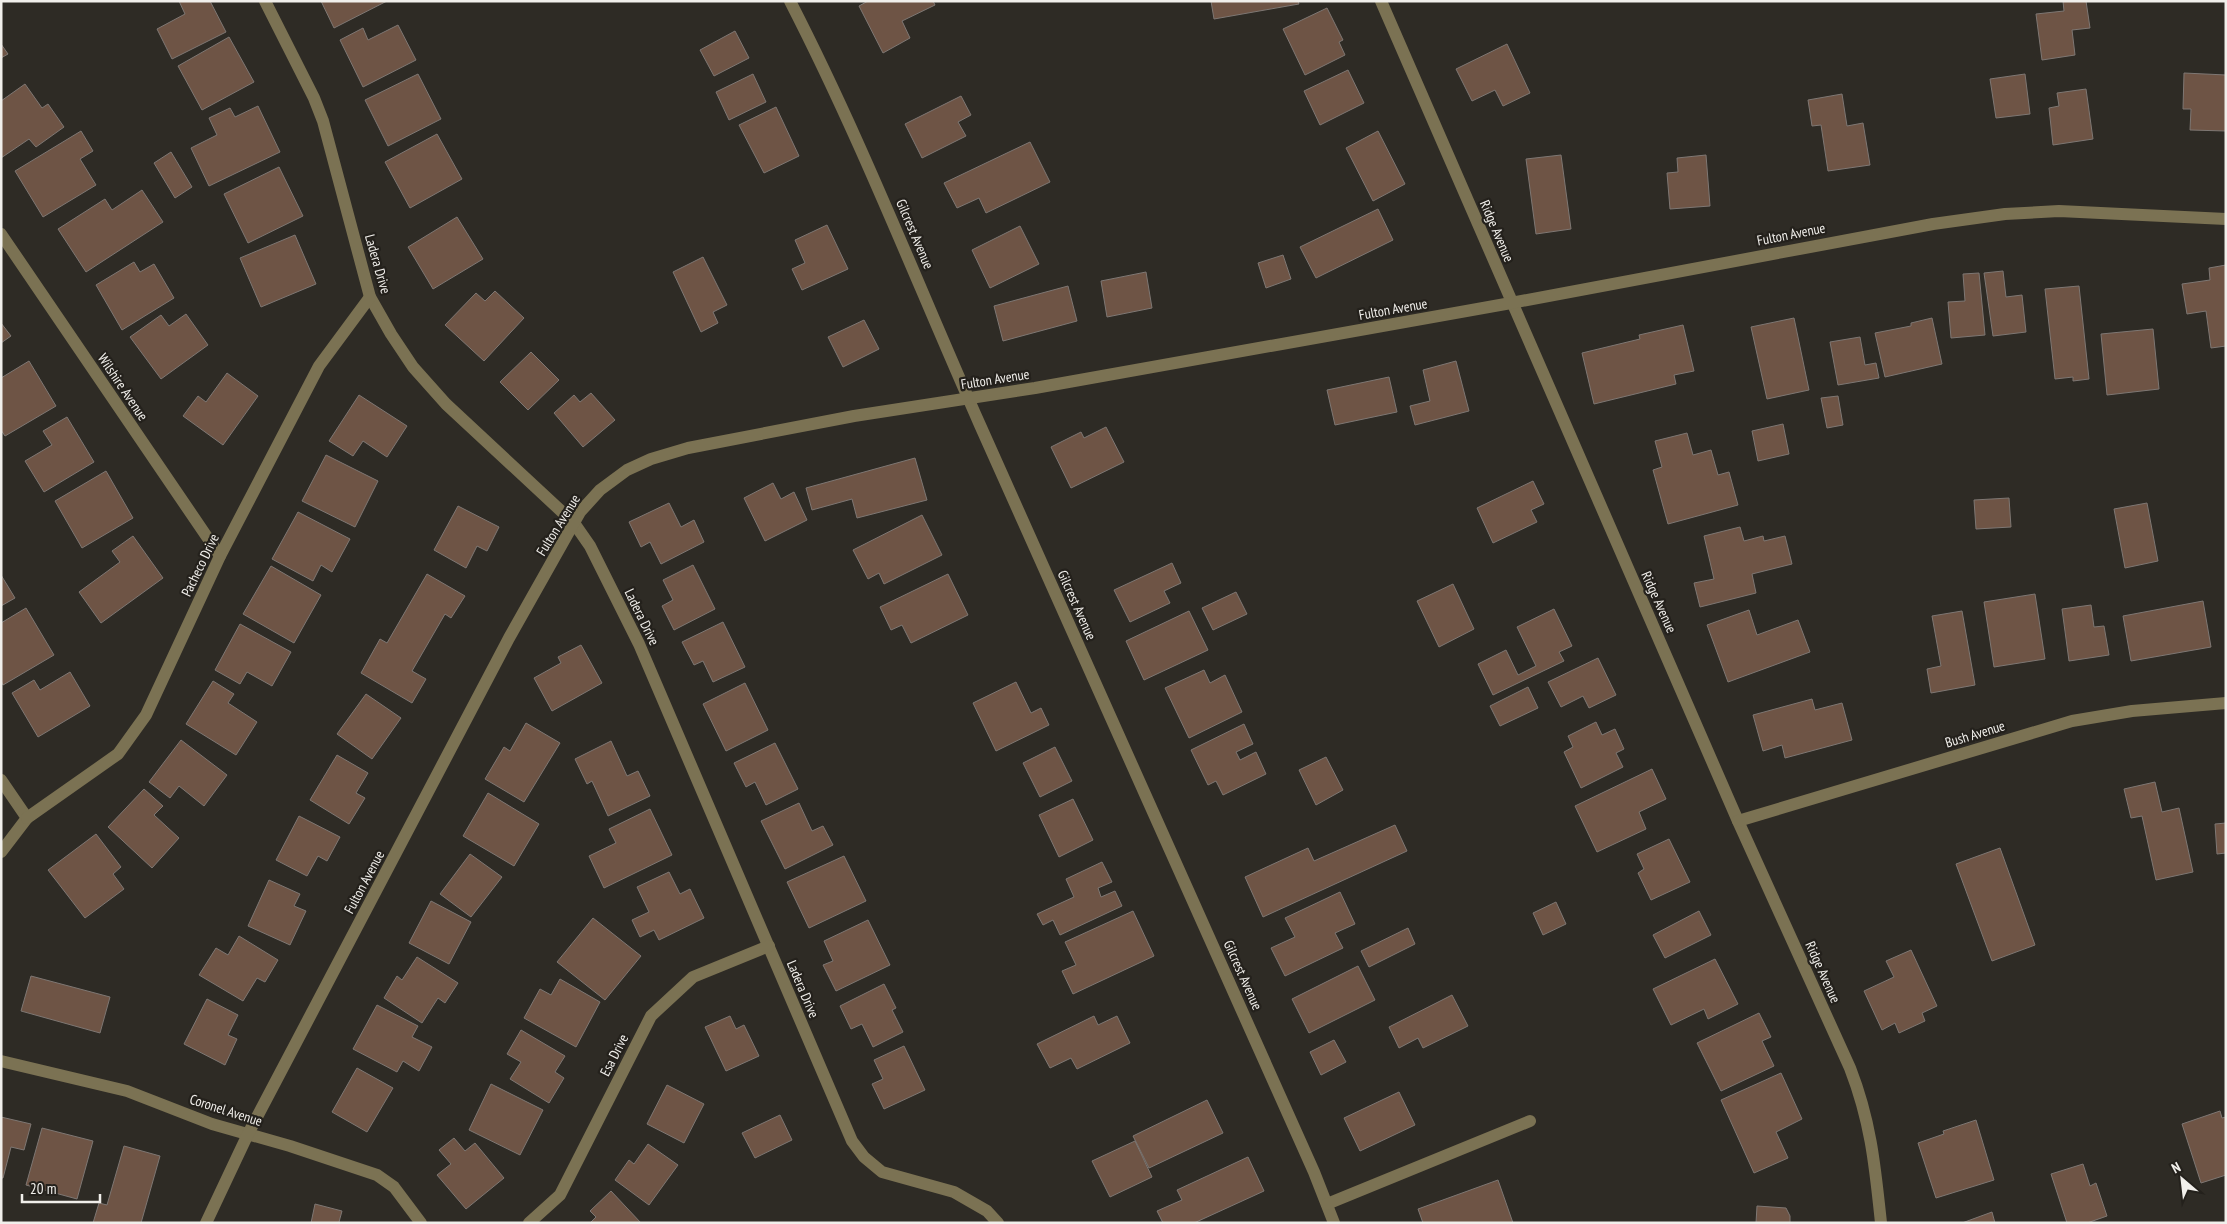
<svg xmlns="http://www.w3.org/2000/svg" width="2227" height="1224" viewBox="0 0 2227 1224" font-family="'PT Sans Narrow',sans-serif">
	<rect width="100%" height="100%" fill="#2e2b25"/>
	<g fill="#6e5445" stroke="#7e7773">
		<polygon points="179,1 210,1 226,32 172,59 157,29 185,14"/>
		<polygon points="321,1 387,1 334,28"/>
		<polygon points="868,1 933,1 935,5 902,21 910,38 883,53 859,6"/>
		<polygon points="1211,1 1298,1 1299,4 1214,19"/>
		<polygon points="2063,1 2086,1 2090,28 2072,30 2075,55 2042,60 2036,14 2064,11"/>
		<polygon points="1327,8 1343,40 1339,42 1345,55 1305,75 1283,29"/>
		<polygon points="398,25 416,60 363,87 340,40 363,28 368,40"/>
		<polygon points="735,31 749,58 714,76 700,50"/>
		<polygon points="229,37 254,82 202,110 178,66"/>
		<polygon points="1,44 8,54 1,58"/>
		<polygon points="1507,44 1530,93 1503,106 1495,90 1472,101 1456,69"/>
		<polygon points="1348,70 1364,103 1320,125 1304,91"/>
		<polygon points="2184,73 2226,75 2226,131 2190,130 2191,109 2183,109"/>
		<polygon points="418,74 441,119 388,146 365,100"/>
		<polygon points="753,74 766,102 729,120 716,92"/>
		<polygon points="2025,74 2030,114 1996,118 1990,79"/>
		<polygon points="25,84 42,108 48,104 64,127 36,147 29,139 1,158 1,101"/>
		<polygon points="2086,89 2093,139 2053,145 2049,108 2059,106 2057,93"/>
		<polygon points="1842,94 1847,126 1863,123 1870,165 1828,171 1821,125 1812,126 1808,100"/>
		<polygon points="961,96 971,115 958,122 966,136 922,158 905,124"/>
		<polygon points="258,106 280,152 209,186 191,148 217,135 209,118 230,108 235,117"/>
		<polygon points="776,107 799,156 764,173 739,125"/>
		<polygon points="81,131 93,151 80,159 96,185 43,217 15,171"/>
		<polygon points="1378,131 1405,184 1373,201 1346,148"/>
		<polygon points="437,134 462,179 410,208 385,162"/>
		<polygon points="1030,142 1050,182 986,213 979,198 957,208 944,183"/>
		<polygon points="171,152 192,187 175,198 154,163"/>
		<polygon points="1561,155 1571,229 1536,234 1526,159"/>
		<polygon points="1706,155 1710,206 1670,209 1667,173 1678,172 1677,158"/>
		<polygon points="279,167 303,216 248,243 224,194"/>
		<polygon points="142,190 163,222 86,272 58,229 105,199 112,210"/>
		<polygon points="1378,209 1393,240 1316,278 1300,247"/>
		<polygon points="457,217 483,259 433,289 408,247"/>
		<polygon points="827,225 848,269 802,290 792,269 805,263 795,240"/>
		<polygon points="1020,226 1039,264 990,288 972,250"/>
		<polygon points="295,235 316,284 261,307 240,258"/>
		<polygon points="1283,255 1291,279 1266,288 1258,263"/>
		<polygon points="703,257 727,305 713,312 718,323 701,332 673,272"/>
		<polygon points="134,262 140,272 154,264 174,298 122,330 96,285"/>
		<polygon points="2226,265 2226,346 2211,348 2206,311 2187,314 2182,284 2210,280 2209,268"/>
		<polygon points="2003,271 2006,297 2022,295 2026,332 1993,336 1984,273"/>
		<polygon points="1146,272 1152,308 1107,317 1101,281"/>
		<polygon points="1979,273 1985,335 1951,338 1948,302 1965,301 1963,274"/>
		<polygon points="1068,286 1077,321 1003,341 994,306"/>
		<polygon points="2079,286 2089,379 2073,381 2073,377 2055,379 2045,289"/>
		<polygon points="495,291 524,318 484,361 445,325 476,293 485,301"/>
		<polygon points="186,314 208,345 161,379 130,337 161,315 169,326"/>
		<polygon points="1794,318 1809,390 1767,399 1751,327"/>
		<polygon points="1932,318 1942,364 1885,377 1875,333 1911,326 1911,323"/>
		<polygon points="864,320 879,349 843,367 828,337"/>
		<polygon points="1,323 11,336 1,343"/>
		<polygon points="1683,325 1694,371 1674,375 1676,384 1594,404 1582,353 1640,339 1639,335"/>
		<polygon points="2153,329 2159,389 2107,395 2101,334"/>
		<polygon points="1860,337 1865,365 1876,363 1879,378 1838,385 1830,342"/>
		<polygon points="531,352 559,380 528,410 500,382"/>
		<polygon points="29,361 56,406 5,436 1,430 1,378"/>
		<polygon points="1456,361 1469,411 1415,425 1410,406 1430,401 1423,370"/>
		<polygon points="227,373 258,396 223,445 183,416 198,396 206,402"/>
		<polygon points="1389,377 1397,412 1335,425 1327,390"/>
		<polygon points="591,393 615,420 583,447 554,413 574,395 580,402"/>
		<polygon points="359,395 407,426 387,457 363,441 353,456 329,441"/>
		<polygon points="1838,396 1843,425 1827,428 1821,398"/>
		<polygon points="67,417 94,462 44,492 25,461 52,445 43,431"/>
		<polygon points="1783,424 1789,454 1758,461 1752,431"/>
		<polygon points="1106,427 1124,462 1071,488 1051,447 1081,432 1084,438"/>
		<polygon points="1687,433 1693,455 1711,450 1718,475 1729,472 1738,505 1668,524 1653,470 1662,467 1655,441"/>
		<polygon points="326,455 378,481 355,527 302,501"/>
		<polygon points="915,458 927,500 857,518 852,499 812,510 806,488"/>
		<polygon points="106,471 133,518 82,548 55,501"/>
		<polygon points="1533,481 1544,504 1531,510 1537,522 1493,543 1477,508"/>
		<polygon points="773,483 781,499 794,492 807,520 765,541 744,498"/>
		<polygon points="2009,498 2011,527 1976,529 1974,500"/>
		<polygon points="669,503 681,527 694,520 704,542 661,564 650,542 641,547 629,522"/>
		<polygon points="2147,503 2158,561 2125,568 2114,509"/>
		<polygon points="458,506 499,527 487,551 477,546 466,568 434,550"/>
		<polygon points="298,512 350,539 332,572 321,565 313,581 272,559"/>
		<polygon points="922,515 942,555 884,584 879,573 868,579 853,550"/>
		<polygon points="1740,527 1744,541 1763,536 1764,541 1785,536 1792,564 1752,574 1756,593 1700,607 1694,583 1714,579 1704,536"/>
		<polygon points="133,536 163,578 101,623 79,592 120,562 112,551"/>
		<polygon points="1172,563 1181,583 1164,591 1170,603 1130,622 1114,590"/>
		<polygon points="693,565 715,609 674,630 662,606 673,600 663,580"/>
		<polygon points="271,566 321,595 294,643 243,614"/>
		<polygon points="427,574 465,596 451,618 445,614 412,671 426,679 412,703 361,673 380,639 387,643"/>
		<polygon points="948,574 968,615 911,643 902,625 891,630 880,607"/>
		<polygon points="1,575 15,598 1,606"/>
		<polygon points="1453,584 1474,629 1439,647 1417,601"/>
		<polygon points="1236,592 1247,614 1213,630 1202,608"/>
		<polygon points="2035,594 2045,659 1994,667 1984,602"/>
		<polygon points="2203,601 2211,647 2131,661 2123,616"/>
		<polygon points="2091,605 2094,627 2104,626 2109,655 2069,661 2062,609"/>
		<polygon points="26,608 54,655 3,685 1,681 1,623"/>
		<polygon points="1554,609 1572,646 1559,652 1564,661 1493,695 1478,664 1506,650 1518,675 1536,666 1517,627"/>
		<polygon points="1749,610 1757,635 1798,620 1810,652 1728,682 1707,625"/>
		<polygon points="1189,611 1208,650 1144,680 1126,641"/>
		<polygon points="1962,611 1975,685 1931,693 1927,669 1941,666 1932,616"/>
		<polygon points="723,622 745,667 713,682 703,661 694,665 682,642"/>
		<polygon points="240,624 291,652 272,686 247,672 240,684 215,670"/>
		<polygon points="581,645 602,683 552,711 534,678 561,663 558,657"/>
		<polygon points="1598,658 1616,695 1589,708 1583,696 1561,707 1548,682"/>
		<polygon points="1204,670 1210,683 1225,675 1242,712 1189,738 1165,688"/>
		<polygon points="70,672 90,706 38,737 12,693 34,680 40,690"/>
		<polygon points="213,681 234,694 228,703 257,722 236,755 186,724"/>
		<polygon points="1016,682 1031,713 1041,708 1049,725 996,751 973,703"/>
		<polygon points="745,683 768,730 726,751 703,704"/>
		<polygon points="1528,687 1538,708 1500,726 1490,706"/>
		<polygon points="366,694 401,718 372,759 337,734"/>
		<polygon points="1812,699 1815,710 1842,703 1852,740 1785,758 1782,745 1763,751 1753,715"/>
		<polygon points="1596,722 1602,735 1615,729 1624,749 1616,753 1623,767 1581,788 1564,752 1573,747 1568,736"/>
		<polygon points="526,723 560,743 524,802 485,779 504,747 510,751"/>
		<polygon points="1244,724 1253,744 1236,752 1240,760 1256,752 1266,774 1223,795 1216,781 1208,785 1191,750"/>
		<polygon points="181,740 227,775 204,806 179,786 170,798 149,782"/>
		<polygon points="611,741 627,776 638,771 650,796 608,816 592,781 587,784 575,759"/>
		<polygon points="775,743 798,789 766,805 755,782 746,787 734,763"/>
		<polygon points="1055,747 1072,781 1040,797 1023,763"/>
		<polygon points="337,755 368,773 356,793 365,798 349,824 310,800"/>
		<polygon points="1326,757 1343,790 1316,805 1299,770"/>
		<polygon points="1652,769 1666,799 1639,812 1646,829 1597,852 1575,806"/>
		<polygon points="2155,782 2162,812 2179,808 2193,872 2156,880 2142,816 2131,818 2124,789"/>
		<polygon points="144,789 163,806 154,815 179,838 152,868 108,827"/>
		<polygon points="488,793 539,824 514,866 463,836"/>
		<polygon points="1073,799 1093,840 1059,857 1039,815"/>
		<polygon points="799,803 812,831 823,826 833,845 785,869 761,821"/>
		<polygon points="650,809 672,855 604,888 589,856 616,843 609,829"/>
		<polygon points="299,816 340,837 327,861 318,856 307,876 276,860"/>
		<polygon points="2226,823 2226,853 2217,854 2215,824"/>
		<polygon points="1395,825 1407,851 1263,917 1245,877 1308,848 1314,861"/>
		<polygon points="96,834 121,867 113,874 124,889 85,918 48,870"/>
		<polygon points="1669,839 1690,882 1651,900 1638,873 1644,869 1637,854"/>
		<polygon points="2000,848 2035,945 1992,961 1956,864"/>
		<polygon points="470,854 502,877 471,917 440,894"/>
		<polygon points="844,856 866,901 809,928 787,882"/>
		<polygon points="1102,862 1112,882 1098,888 1101,897 1115,891 1122,906 1060,935 1053,920 1043,925 1037,914 1074,897 1066,879"/>
		<polygon points="669,872 680,894 690,889 704,918 659,940 654,930 640,937 632,920 649,912 637,887"/>
		<polygon points="269,880 300,894 294,906 306,911 290,945 248,926"/>
		<polygon points="1340,892 1355,924 1335,933 1343,948 1285,976 1271,948 1295,937 1285,918"/>
		<polygon points="431,901 471,922 449,964 409,943"/>
		<polygon points="1556,902 1566,924 1543,935 1533,913"/>
		<polygon points="1133,911 1154,956 1073,994 1062,971 1076,965 1065,942"/>
		<polygon points="1699,911 1711,935 1665,958 1653,935"/>
		<polygon points="593,918 641,956 605,1000 557,962"/>
		<polygon points="868,920 890,965 836,991 823,965 833,961 824,941"/>
		<polygon points="1408,928 1415,944 1369,967 1361,951"/>
		<polygon points="239,936 278,960 265,982 257,978 243,1001 199,975 216,948 228,955"/>
		<polygon points="1911,950 1937,1006 1922,1013 1925,1021 1899,1033 1895,1023 1882,1030 1864,991 1894,977 1886,961"/>
		<polygon points="417,957 458,983 445,1003 438,998 422,1023 384,998 397,976 402,980"/>
		<polygon points="1715,959 1738,1004 1708,1019 1704,1009 1671,1025 1653,989"/>
		<polygon points="1358,966 1375,1000 1309,1033 1292,999"/>
		<polygon points="31,976 110,997 100,1033 21,1011"/>
		<polygon points="560,979 600,1002 576,1047 524,1018 540,989 551,995"/>
		<polygon points="884,984 896,1008 892,1010 903,1032 873,1047 862,1024 851,1029 840,1006"/>
		<polygon points="1452,995 1468,1026 1423,1048 1418,1038 1399,1048 1389,1027"/>
		<polygon points="207,999 238,1015 228,1035 237,1039 225,1065 184,1044"/>
		<polygon points="377,1005 418,1026 412,1037 432,1047 419,1071 403,1061 397,1072 353,1049"/>
		<polygon points="1759,1013 1771,1037 1762,1041 1774,1066 1721,1091 1697,1043"/>
		<polygon points="730,1016 736,1029 744,1025 759,1056 726,1071 705,1027"/>
		<polygon points="1094,1016 1098,1025 1117,1016 1130,1043 1077,1069 1071,1058 1050,1068 1037,1044"/>
		<polygon points="521,1030 565,1056 555,1072 564,1078 549,1103 510,1079 521,1062 507,1054"/>
		<polygon points="1334,1040 1346,1062 1321,1075 1310,1052"/>
		<polygon points="904,1046 925,1090 884,1109 872,1084 883,1079 874,1060"/>
		<polygon points="357,1068 393,1088 367,1132 332,1112"/>
		<polygon points="1781,1073 1802,1119 1776,1132 1788,1158 1754,1173 1721,1100"/>
		<polygon points="491,1084 543,1110 520,1155 469,1130"/>
		<polygon points="667,1085 704,1104 684,1143 647,1124"/>
		<polygon points="1399,1092 1415,1125 1360,1151 1344,1118"/>
		<polygon points="1207,1100 1223,1133 1149,1168 1133,1136"/>
		<polygon points="2220,1111 2222,1118 2226,1117 2226,1175 2201,1183 2182,1124"/>
		<polygon points="780,1115 792,1140 755,1158 742,1133"/>
		<polygon points="1,1117 31,1124 24,1150 11,1147 3,1178 1,1178"/>
		<polygon points="1976,1120 1994,1180 1936,1198 1918,1143 1944,1134 1943,1131"/>
		<polygon points="42,1128 93,1141 77,1199 26,1185"/>
		<polygon points="454,1138 465,1151 475,1143 504,1178 466,1209 437,1175 451,1164 439,1150"/>
		<polygon points="1135,1141 1152,1177 1110,1197 1092,1161"/>
		<polygon points="648,1144 678,1165 649,1205 615,1180 629,1160 634,1164"/>
		<polygon points="124,1146 160,1156 141,1223 93,1223 99,1203 107,1205"/>
		<polygon points="1248,1157 1264,1191 1194,1223 1163,1223 1157,1211 1182,1200 1177,1190"/>
		<polygon points="2083,1164 2090,1186 2096,1183 2107,1216 2087,1223 2067,1223 2051,1174"/>
		<polygon points="1498,1180 1513,1223 1423,1223 1418,1209"/>
		<polygon points="611,1191 641,1223 590,1223 596,1217 590,1211"/>
		<polygon points="315,1204 342,1211 339,1222 341,1223 311,1223"/>
		<polygon points="1757,1206 1786,1208 1790,1216 1790,1223 1756,1223"/>
		<polygon points="1992,1212 1995,1223 1962,1223"/>
	</g>
	<g fill="none" stroke-linecap="round" stroke-linejoin="round">
		<g stroke="#7b7253" stroke-width="12">
			<polyline points="265,1 314,98 323,121 370,297 391,334 413,367 446,404 574,523 590,546 639,644 852,1141 864,1157 882,1172 954,1192 987,1211 998,1223"/>
			<path d="M790 1C861 139 917 283 980 425 1091 674 1203 923 1314 1172L1334 1223"/>
			<path d="M1381 1 1738 821 1850 1068C1871 1122 1875 1166 1881 1223"/>
			<polyline points="1,234 220,556"/>
			<polyline points="1,780 27,818 1,852"/>
			<polyline points="27,818 118,754 146,715 220,556 319,366 370,297"/>
			<polyline points="1738,821 2072,721 2132,711 2226,703"/>
			<polyline points="1,1061 127,1091 212,1124 290,1146 377,1175 394,1187 421,1223"/>
			<polyline points="1327,1204 1530,1121"/>
			<polyline points="206,1223 248,1134 509,638 580,512 600,490 627,470 651,459 688,448 854,416 1035,388 1511,303 1933,224 2005,214 2059,211 2226,219"/>
			<polyline points="529,1223 560,1195 651,1016 693,977 769,946"/>
		</g>
	</g>
	<g text-anchor="middle" stroke-width="4.5" stroke-linejoin="round" paint-order="stroke">
		<g font-size="14" fill="#f1efeb" stroke="#24211c">
			<text transform="translate(1497 231) rotate(67)" y="5">Ridge Avenue</text>
			<text transform="translate(915 234) rotate(67)" y="5">Gilcrest Avenue</text>
			<text transform="translate(1791 234) rotate(-11)" y="5">Fulton Avenue</text>
			<text transform="translate(378 264) rotate(74)" y="5">Ladera Drive</text>
			<text transform="translate(1393 309) rotate(-10)" y="5">Fulton Avenue</text>
			<text transform="translate(995 379) rotate(-9)" y="5">Fulton Avenue</text>
			<text transform="translate(123 387) rotate(56)" y="5">Wilshire Avenue</text>
			<text transform="translate(558 525) rotate(-58)" y="5">Fulton Avenue</text>
			<text transform="translate(200 565) rotate(-64)" y="5">Pacheco Drive</text>
			<text transform="translate(1659 602) rotate(66)" y="5">Ridge Avenue</text>
			<text transform="translate(1077 605) rotate(66)" y="5">Gilcrest Avenue</text>
			<text transform="translate(642 617) rotate(64)" y="5">Ladera Drive</text>
			<text transform="translate(1975 734) rotate(-17)" y="5">Bush Avenue</text>
			<text transform="translate(364 882) rotate(-62)" y="5">Fulton Avenue</text>
			<text transform="translate(1823 972) rotate(66)" y="5">Ridge Avenue</text>
			<text transform="translate(1243 975) rotate(66)" y="5">Gilcrest Avenue</text>
			<text transform="translate(803 989) rotate(67)" y="5">Ladera Drive</text>
			<text transform="translate(614 1055) rotate(-63)" y="5">Esa Drive</text>
			<text transform="translate(226 1110) rotate(18)" y="5">Coronel Avenue</text>
		</g>
	</g>
	<rect width="2227" height="1224" fill="none" stroke="#f1efeb" stroke-width="5"/>
	<g transform="translate(2182 1179) rotate(332)" stroke="#24211c" stroke-width="4" paint-order="stroke">
	<path d="M0-4L9 19L0 12L-9 19Z" fill="#f1efeb"/>
	<text y="-8" font-size="14" font-weight="bold" text-anchor="middle" fill="#f1efeb">N</text>
	</g>
	<path d="M22 1194v8h78v-8" fill="none" stroke="#f1efeb" stroke-width="2.5"/>
	<text x="30" y="1194" font-size="15" fill="#f1efeb" stroke="#24211c" stroke-width="4" paint-order="stroke">20 m</text>
</svg>
